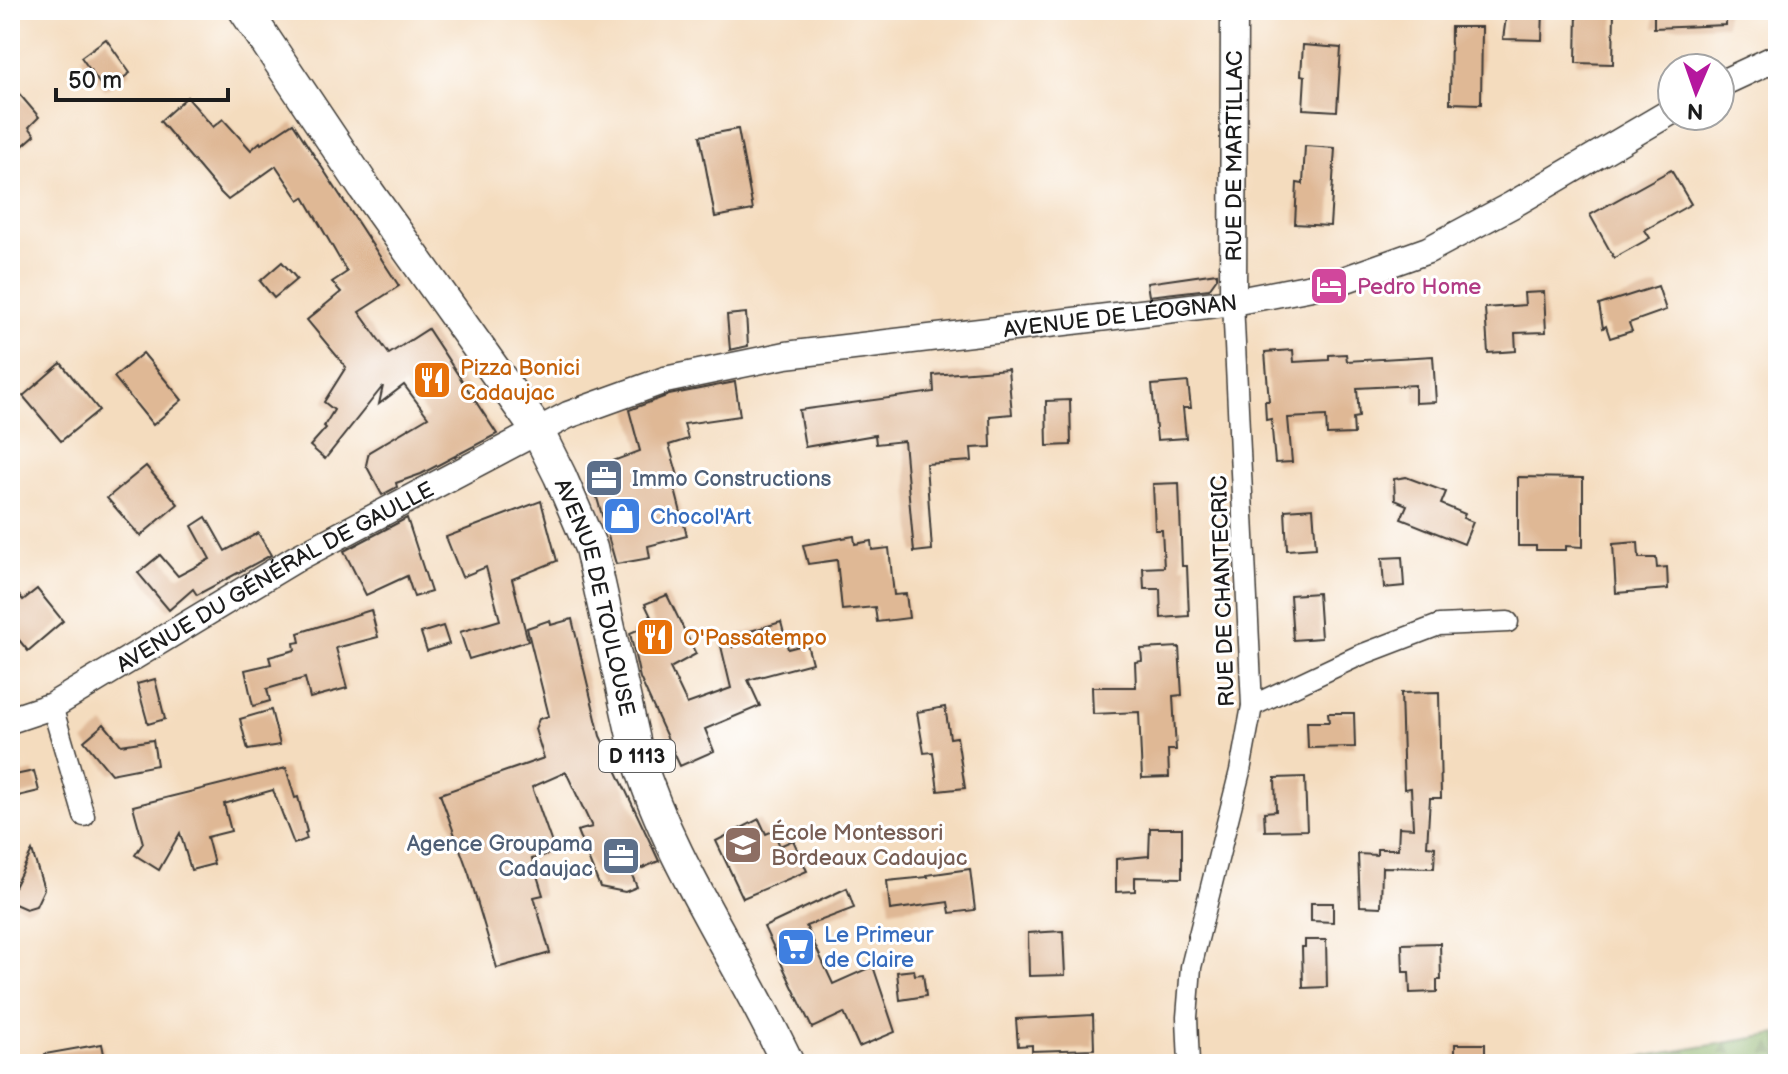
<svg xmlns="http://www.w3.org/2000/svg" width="1788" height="1074" viewBox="0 0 1788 1074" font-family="'Balsamiq Sans',sans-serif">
	<defs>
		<pattern id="forest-firs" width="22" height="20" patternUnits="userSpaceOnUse" patternTransform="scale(2)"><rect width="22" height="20" fill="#86ad64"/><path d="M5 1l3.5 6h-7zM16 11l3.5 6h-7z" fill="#6d8c52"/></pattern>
	</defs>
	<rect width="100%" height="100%" fill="#fff"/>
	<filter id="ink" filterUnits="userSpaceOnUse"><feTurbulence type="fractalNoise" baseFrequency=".0125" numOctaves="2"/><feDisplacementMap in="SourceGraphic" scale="16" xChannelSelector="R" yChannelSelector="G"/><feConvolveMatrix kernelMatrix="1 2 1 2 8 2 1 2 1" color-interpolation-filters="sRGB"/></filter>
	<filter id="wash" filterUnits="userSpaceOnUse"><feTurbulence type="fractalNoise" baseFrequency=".006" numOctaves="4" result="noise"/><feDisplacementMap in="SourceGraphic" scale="32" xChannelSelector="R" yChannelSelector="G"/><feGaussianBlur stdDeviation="1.8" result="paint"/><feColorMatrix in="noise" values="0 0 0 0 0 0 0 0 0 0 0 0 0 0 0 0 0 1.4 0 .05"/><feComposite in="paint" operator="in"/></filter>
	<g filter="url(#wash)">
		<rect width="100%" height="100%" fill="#f4dcbe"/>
		<polygon fill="url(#forest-firs)" stroke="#516440" stroke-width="2" points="1778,1034 1778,1064 1617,1064 1616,1061"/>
		<g id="blocks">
			<g fill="#dfb895">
				<polygon points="1507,10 1543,10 1542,40 1503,39"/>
				<polygon points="1577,10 1614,10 1613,64 1576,63"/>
				<polygon points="1654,10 1726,10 1726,25 1654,28"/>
				<polygon points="1451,27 1482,27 1481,104 1450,103"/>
				<polygon points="106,39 130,73 105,91 81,57"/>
				<polygon points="1303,45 1341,48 1337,111 1303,109 1305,76 1301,75"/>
				<polygon points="10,83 39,117 29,127 35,135 18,150 10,143"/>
				<polygon points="187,97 213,127 223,119 251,150 260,142 261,144 293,123 399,286 359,312 389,354 428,329 497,434 421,474 396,483 397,487 382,495 366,465 369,452 428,417 404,385 379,404 383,386 325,459 310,446 326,428 324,426 334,410 324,402 346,367 307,320 341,292 332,282 347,272 304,197 299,200 276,166 228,200 220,192 160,121"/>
				<polygon points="738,129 753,210 715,217 700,136"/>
				<polygon points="1305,146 1335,148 1330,226 1295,224 1297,183 1303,184"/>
				<polygon points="1671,170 1691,204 1645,230 1650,238 1614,258 1590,215"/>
				<polygon points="282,262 297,279 274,298 260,281"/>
				<polygon points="1217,273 1217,278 1209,289 1149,296 1147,283"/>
				<polygon points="1658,286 1666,310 1629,323 1632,331 1610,338 1606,326 1603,328 1599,305"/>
				<polygon points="1544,292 1546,332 1515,333 1516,351 1488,353 1485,308 1525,305 1524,293"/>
				<polygon points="746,313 748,346 730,350 727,315"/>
				<polygon points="1293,350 1294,362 1329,360 1329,355 1346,354 1347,361 1433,356 1436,402 1415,403 1415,385 1357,388 1359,417 1353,418 1354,434 1327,435 1326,416 1288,418 1292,462 1275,463 1271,419 1266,420 1265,401 1269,401 1265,352"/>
				<polygon points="143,353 182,400 153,425 114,377"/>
				<polygon points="61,363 99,410 61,441 23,396"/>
				<polygon points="1008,369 1012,414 990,416 991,447 971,448 972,461 926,464 932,550 914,552 904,441 876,444 875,435 805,447 799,410 934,392 933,375"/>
				<polygon points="735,382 740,416 684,424 688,439 669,445 678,476 672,478 687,536 648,546 650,558 616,564 589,470 640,451 629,410 669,395"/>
				<polygon points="1188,382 1191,408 1183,408 1186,438 1157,440 1152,385"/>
				<polygon points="1070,400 1071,445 1047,446 1046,401"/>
				<polygon points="146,466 178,504 140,536 107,498"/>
				<polygon points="1406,477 1446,492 1441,504 1465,514 1463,518 1473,522 1464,544 1401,519 1407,505 1395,500 1394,479"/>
				<polygon points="1518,477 1583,478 1583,547 1566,546 1566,550 1536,550 1536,546 1518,546"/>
				<polygon points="1179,483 1182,566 1187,566 1189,616 1161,618 1160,589 1144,589 1143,568 1164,567 1162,530 1155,530 1153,484"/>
				<polygon points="541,501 557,561 512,579 528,641 469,659 460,632 500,620 486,567 462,577 446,537"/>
				<polygon points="1313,508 1316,548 1287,550 1285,510"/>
				<polygon points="206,517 225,551 258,533 271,555 197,595 193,589 169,610 138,573 160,555 178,576 210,559 192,526"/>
				<polygon points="407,518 431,592 414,597 407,576 366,595 344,551"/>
				<polygon points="854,536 855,544 871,541 872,550 889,548 894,595 906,594 909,618 877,622 875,607 842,610 837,560 808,564 803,545"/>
				<polygon points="1638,542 1639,558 1656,558 1657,568 1667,567 1668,589 1616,593 1613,544"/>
				<polygon points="1402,557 1404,586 1384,588 1382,558"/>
				<polygon points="10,585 23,600 37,589 63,621 28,651 10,629"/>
				<polygon points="1318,593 1321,638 1293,640 1290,595"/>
				<polygon points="667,595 696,654 670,668 687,704 731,688 720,642 728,639 733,648 730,637 781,622 788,649 807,644 812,663 748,680 760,706 705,729 714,751 680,766 640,678 630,633 654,623 645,604"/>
				<polygon points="371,610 378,637 336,648 347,688 310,698 305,678 267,689 270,701 253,706 245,670 271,664 269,657 295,650 294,643 300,642 298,633"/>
				<polygon points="572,619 600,736 659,861 631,873 637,887 625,892 600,887 577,831 592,827 566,772 532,787 555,852 532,859 543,895 534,897 550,953 497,968 469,874 440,794 544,758 535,729 539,719 549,716 527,628 550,620 551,625"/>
				<polygon points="443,626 449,644 427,651 421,633"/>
				<polygon points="1179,647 1182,695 1173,696 1176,750 1168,750 1169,777 1142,778 1139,712 1093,714 1092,687 1136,687 1135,662 1142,661 1141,649"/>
				<polygon points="155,679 165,719 148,724 137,684"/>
				<polygon points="1439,692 1441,798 1430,798 1427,846 1435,847 1434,868 1382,867 1381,907 1360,906 1358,854 1377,855 1377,849 1398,849 1399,827 1413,828 1411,788 1404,789 1401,693"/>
				<polygon points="945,707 950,738 957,737 965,788 938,791 933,752 924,753 917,712"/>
				<polygon points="271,710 280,745 248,750 240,719"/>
				<polygon points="1328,713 1354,713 1355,747 1308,748 1307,722 1329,722"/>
				<polygon points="104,724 121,745 153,740 157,765 111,774 84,741"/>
				<polygon points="286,768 295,798 298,797 307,832 305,833 307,839 294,844 273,790 224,804 231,831 207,837 214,864 191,870 180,833 159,870 135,855 143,843 133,806"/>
				<polygon points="34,771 39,791 10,798 10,776"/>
				<polygon points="1305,777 1307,830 1265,831 1264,812 1276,811 1275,778"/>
				<polygon points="759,819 766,834 773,831 780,846 793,840 807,871 743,898 716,841"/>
				<polygon points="1150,828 1182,828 1182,878 1135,877 1135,891 1116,892 1116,859 1149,856"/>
				<polygon points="32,851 44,889 36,906 26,909 10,902 10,895"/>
				<polygon points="970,869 975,910 950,913 948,902 890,910 887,881 928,877 927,875"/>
				<polygon points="847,888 854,908 806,926 833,984 873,966 895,1032 859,1047 844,1013 812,1028 764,927"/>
				<polygon points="1311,903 1333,903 1333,922 1311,921"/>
				<polygon points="1063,931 1065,975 1029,976 1028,933"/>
				<polygon points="1305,940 1326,940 1327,987 1303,988 1302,947 1305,947"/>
				<polygon points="1440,943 1441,980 1437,980 1437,992 1410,993 1409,972 1403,972 1402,944"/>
				<polygon points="914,970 915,975 923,974 926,996 900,1000 897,972"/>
				<polygon points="1093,1015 1094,1049 1032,1051 1032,1045 1018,1046 1016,1019"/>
				<polygon points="102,1044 106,1064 46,1064 45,1054"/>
				<rect x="1455" y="1044" width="30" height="20"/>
			</g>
		</g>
	</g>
	<g filter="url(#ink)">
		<use href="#blocks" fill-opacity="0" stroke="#3c3934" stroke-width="2"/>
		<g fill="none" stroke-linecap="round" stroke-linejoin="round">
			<defs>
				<g id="minor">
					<polyline points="52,706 84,816"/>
					<polyline points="1252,706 1358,656 1439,625 1508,622"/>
					<polyline points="1189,1064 1187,1017 1191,967 1240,771 1252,706 1233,302"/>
				</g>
				<g id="tertiary">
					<polyline points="1720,84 1778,57"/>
					<path id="s1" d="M1233 302 1234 10"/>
					<path id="s2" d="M10 720 52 706 297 558 568 415 665 380 786 355 1233 302 1338 282 1428 250 1512 205 1672 111"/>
				</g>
				<g id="primary">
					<path id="s3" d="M245 10 364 187 537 430 560 476 591 548 637 754C670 864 740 960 788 1064"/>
				</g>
			</defs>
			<use href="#minor" stroke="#3c3934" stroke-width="23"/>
			<use href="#tertiary" stroke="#3c3934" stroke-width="29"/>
			<use href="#primary" stroke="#3c3934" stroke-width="35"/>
			<use href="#minor" stroke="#fff" stroke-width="20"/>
			<use href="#tertiary" stroke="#fff" stroke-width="26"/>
			<use href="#primary" stroke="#fff" stroke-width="32"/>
		</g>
	</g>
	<defs>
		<symbol id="hotel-square" viewBox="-11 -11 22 22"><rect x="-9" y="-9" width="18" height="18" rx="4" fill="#d1479c" stroke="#fff"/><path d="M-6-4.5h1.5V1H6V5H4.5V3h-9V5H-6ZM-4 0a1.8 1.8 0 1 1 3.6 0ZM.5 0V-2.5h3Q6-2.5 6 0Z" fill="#fff"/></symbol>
		<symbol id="restaurant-square" viewBox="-11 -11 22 22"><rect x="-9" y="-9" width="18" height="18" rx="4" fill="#e8710a" stroke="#fff"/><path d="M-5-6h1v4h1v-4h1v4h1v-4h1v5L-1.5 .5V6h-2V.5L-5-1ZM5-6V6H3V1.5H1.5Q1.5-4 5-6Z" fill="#fff"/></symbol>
		<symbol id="office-square" viewBox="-11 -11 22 22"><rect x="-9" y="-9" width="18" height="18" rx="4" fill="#5c6f8a" stroke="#fff"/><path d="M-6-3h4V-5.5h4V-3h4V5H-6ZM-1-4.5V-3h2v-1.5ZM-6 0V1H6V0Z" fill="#fff"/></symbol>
		<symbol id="shop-square" viewBox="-11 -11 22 22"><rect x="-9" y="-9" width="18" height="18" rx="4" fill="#3f7fe0" stroke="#fff"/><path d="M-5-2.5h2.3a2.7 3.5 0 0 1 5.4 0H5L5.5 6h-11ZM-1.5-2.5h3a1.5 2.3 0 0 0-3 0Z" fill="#fff"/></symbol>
		<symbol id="school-square" viewBox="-11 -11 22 22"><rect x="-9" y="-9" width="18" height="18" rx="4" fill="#8d6e63" stroke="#fff"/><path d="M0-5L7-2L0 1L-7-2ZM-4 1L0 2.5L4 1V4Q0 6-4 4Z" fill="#fff"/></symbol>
		<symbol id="supermarket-square" viewBox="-11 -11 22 22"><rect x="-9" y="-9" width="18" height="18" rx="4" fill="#3f7fe0" stroke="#fff"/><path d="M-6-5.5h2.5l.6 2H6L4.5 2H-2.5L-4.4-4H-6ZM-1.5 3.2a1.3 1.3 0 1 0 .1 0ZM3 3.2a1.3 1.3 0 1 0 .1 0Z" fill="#fff"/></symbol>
	</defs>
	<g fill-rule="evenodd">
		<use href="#hotel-square" x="1307" y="264" width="44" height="44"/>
		<use href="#restaurant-square" x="410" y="358" width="44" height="44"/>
		<use href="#office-square" x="582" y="456" width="44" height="44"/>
		<use href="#shop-square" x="600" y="494" width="44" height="44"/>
		<use href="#restaurant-square" x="633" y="615" width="44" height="44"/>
		<use href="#school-square" x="721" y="823" width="44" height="44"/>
		<use href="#office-square" x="599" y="834" width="44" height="44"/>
		<use href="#supermarket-square" x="774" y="925" width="44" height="44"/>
	</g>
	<g text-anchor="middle" stroke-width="6" stroke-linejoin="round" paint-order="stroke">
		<rect fill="#fff" stroke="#606060" stroke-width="2" x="599" y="740" width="76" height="32" rx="6"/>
		<g font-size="20" font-weight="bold" fill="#1c1c1c">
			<text x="637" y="763">D 1113</text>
		</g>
		<g font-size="22" fill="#1c1c1c" stroke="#fff">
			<text dy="8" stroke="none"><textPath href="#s1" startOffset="146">RUE DE MARTILLAC</textPath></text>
			<text dy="8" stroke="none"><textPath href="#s2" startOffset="1200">AVENUE DE LÉOGNAN</textPath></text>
			<text dy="8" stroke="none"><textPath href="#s2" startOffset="302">AVENUE DU GÉNÉRAL DE GAULLE</textPath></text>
			<text transform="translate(1222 591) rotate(-92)" y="8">RUE DE CHANTECRIC</text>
			<text dy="8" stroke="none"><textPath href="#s3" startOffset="690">AVENUE DE TOULOUSE</textPath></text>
		</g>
		<g font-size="22" fill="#b23c85" stroke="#fff" text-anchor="start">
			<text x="1357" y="294">Pedro Home</text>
		</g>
		<g font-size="22" fill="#c56008" stroke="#fff" text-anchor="start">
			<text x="460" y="375">Pizza Bonici<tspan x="460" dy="25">Cadaujac</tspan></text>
			<text x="683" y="645">O'Passatempo</text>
		</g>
		<g font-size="22" fill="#4e5e75" stroke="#fff" text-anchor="start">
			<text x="632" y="486">Immo Constructions</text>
			<text x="593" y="851" text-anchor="end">Agence Groupama<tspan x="593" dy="25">Cadaujac</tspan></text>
		</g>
		<g font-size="22" fill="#366cbe" stroke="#fff" text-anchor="start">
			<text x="650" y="524">Chocol'Art</text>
			<text x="824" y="942">Le Primeur<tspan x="824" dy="25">de Claire</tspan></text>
		</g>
		<g font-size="22" fill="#785e54" stroke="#fff" text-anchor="start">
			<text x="771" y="840">École Montessori<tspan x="771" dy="25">Bordeaux Cadaujac</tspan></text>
		</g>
	</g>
	<rect width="1788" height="1074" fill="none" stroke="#fff" stroke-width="40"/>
	<g transform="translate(1696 92) rotate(182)"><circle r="38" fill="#ffffff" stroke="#a4a4a4" stroke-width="2"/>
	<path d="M0-6L14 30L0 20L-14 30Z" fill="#b5179e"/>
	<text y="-12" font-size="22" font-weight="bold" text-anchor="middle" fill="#1c1c1c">N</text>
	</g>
	<path d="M56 88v12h172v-12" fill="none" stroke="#1c1c1c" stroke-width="4"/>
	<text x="68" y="88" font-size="24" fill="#1c1c1c" stroke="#ffffff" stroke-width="6" paint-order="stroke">50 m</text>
</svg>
